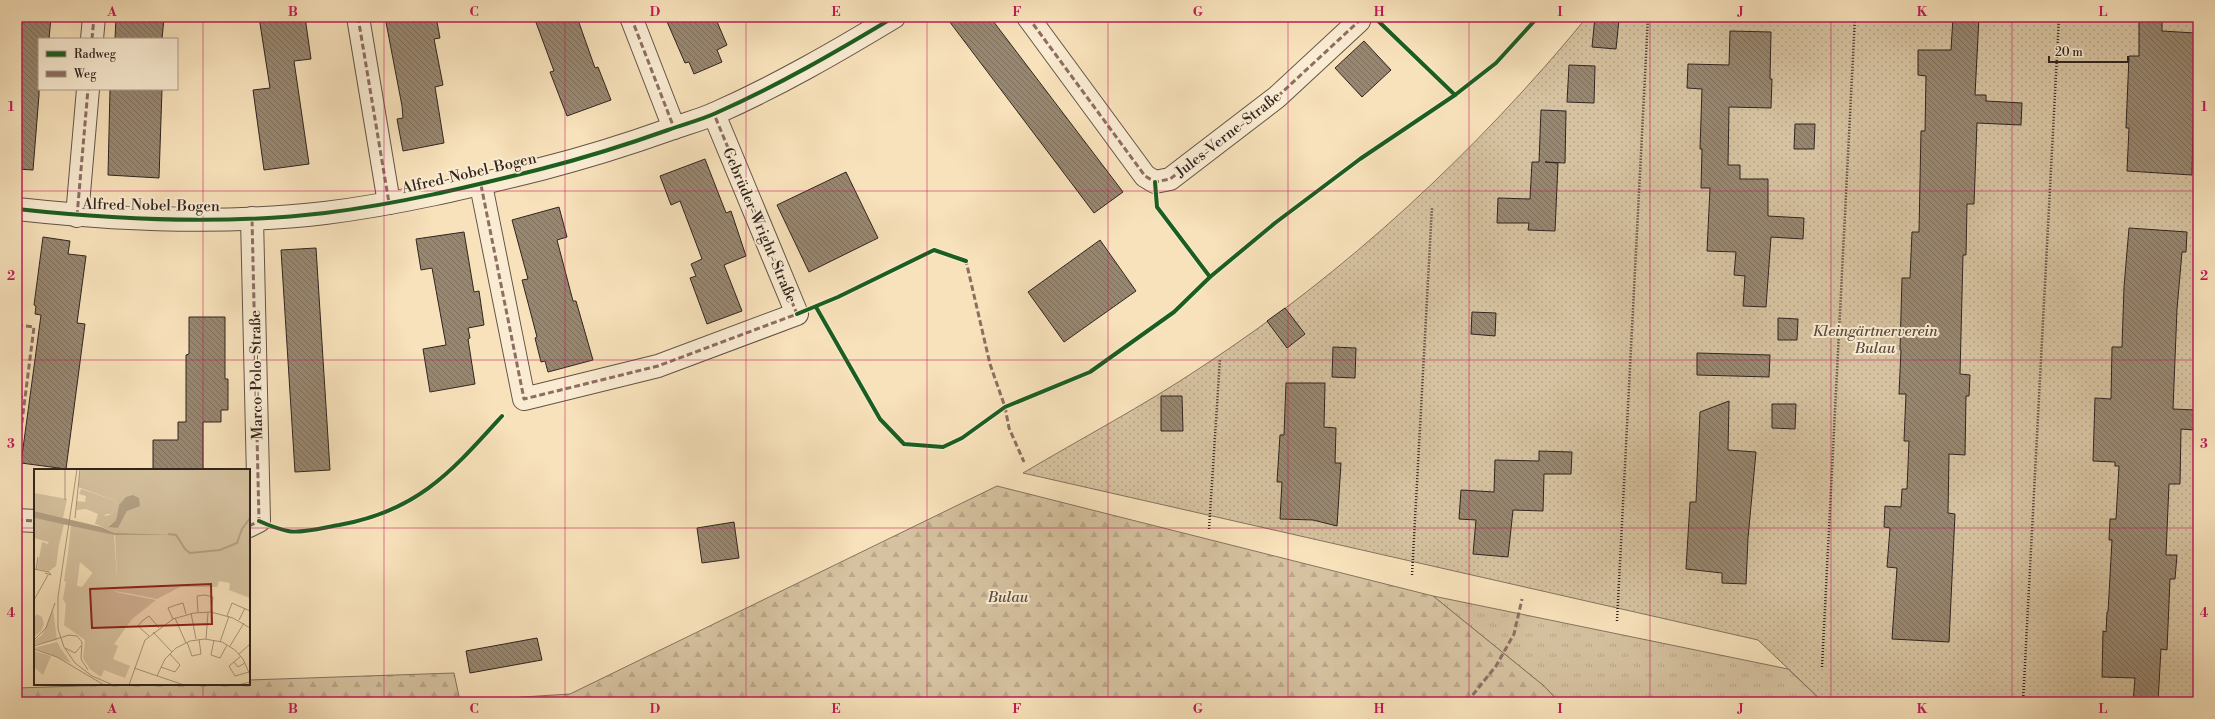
<svg xmlns="http://www.w3.org/2000/svg" width="2215" height="719" viewBox="0 0 2215 719" font-family="'Libre Bodoni',serif">
	<defs>
		<pattern id="grass-tufts" width="24" height="20" patternUnits="userSpaceOnUse"><rect width="24" height="20" fill="#d6c2a0"/><path d="M3 7l-1-3M5 7V3M7 7l1-3M15 17l-1-3M17 17v-4M19 17l1-3" fill="none" stroke="#b8a789"/></pattern>
		<pattern id="forest-firs" width="22" height="20" patternUnits="userSpaceOnUse"><rect width="22" height="20" fill="#d6c2a0"/><path d="M5 1l3.5 6h-7zM16 11l3.5 6h-7z" fill="#b8a789"/></pattern>
		<pattern id="garden-dots" width="8" height="8" patternUnits="userSpaceOnUse"><rect width="8" height="8" fill="#d6c2a0"/><path d="M2 2h.1M6 6h.1" fill="none" stroke="#b8a789" stroke-width="1.8" stroke-linecap="round"/></pattern>
		<pattern id="building-back-hatch" width="6" height="6" patternUnits="userSpaceOnUse"><rect width="6" height="6" fill="#988770"/><path d="M-1 5l2 2M0 0l6 6M5-1l2 2" fill="none" stroke="#7d6e5b"/></pattern>
	</defs>
	<rect width="100%" height="100%" fill="#f8e2bb"/>
	<filter id="stains"><feTurbulence type="fractalNoise" baseFrequency=".005" numOctaves="4"/><feColorMatrix values="0 0 0 0 .2 0 0 0 0 .09 0 0 0 0 .02 0 0 0 .5 -.17"/></filter>
	<radialGradient id="worn" r=".72"><stop offset=".6" stop-color="#630" stop-opacity="0"/><stop offset="1" stop-color="#630" stop-opacity=".3"/></radialGradient>
	<polygon fill="url(#grass-tufts)" stroke="#847460" points="1433,596 1788,669 1823,702 1559,702 1544,686"/>
	<polygon fill="url(#forest-firs)" stroke="#847460" points="997,486 1433,596 1544,686 1559,702 17,702 17,688 142,684 249,684 249,680 454,673 460,701 570,694"/>
	<path fill="url(#garden-dots)" stroke="#847460" d="M1587 17H2198V702H1823L1758 640 1023 473C1082 438 1143 406 1200 368 1346 273 1477 151 1587 17Z"/>
	<g fill="url(#building-back-hatch)" stroke="#31251f">
		<polygon points="17,17 51,17 49,39 39,39 39,95 33,170 17,169"/>
		<polygon points="116,17 164,18 162,39 115,39"/>
		<polygon points="259,17 305,17 311,59 294,61 309,164 264,170 253,90 270,88"/>
		<polygon points="385,17 436,17 440,38 434,39 443,85 435,87 444,143 403,151 397,119 403,118 402,106"/>
		<polygon points="534,17 577,17 595,68 598,67 611,100 567,116 550,72 554,71"/>
		<polygon points="665,17 715,17 727,45 717,50 722,62 694,74 689,62 685,63"/>
		<polygon points="946,17 990,17 1123,192 1094,213"/>
		<polygon points="1595,17 1619,19 1616,49 1592,47"/>
		<polygon points="1953,17 1979,17 1975,95 1986,95 1986,101 2022,103 2021,125 1977,123 1974,204 1967,204 1966,255 1963,255 1960,374 1970,375 1969,396 1966,396 1965,455 1949,454 1948,513 1955,514 1949,642 1892,639 1897,568 1887,567 1890,528 1884,527 1885,506 1901,507 1902,489 1907,489 1909,441 1904,441 1906,394 1899,394 1901,350 1900,350 1902,278 1910,278 1912,232 1919,232 1921,131 1925,131 1926,76 1918,75 1918,50 1951,50"/>
		<polygon points="2139,17 2162,17 2162,31 2195,33 2192,175 2127,171 2129,128 2126,128 2129,56 2139,56"/>
		<polygon points="1730,31 1771,32 1770,79 1772,79 1771,108 1729,107 1728,165 1740,165 1740,179 1768,179 1768,216 1804,218 1803,239 1771,237 1766,307 1743,306 1745,276 1734,275 1736,252 1707,251 1710,188 1701,188 1702,149 1700,149 1702,89 1687,88 1688,64 1729,65"/>
		<polygon points="1364,41 1391,70 1362,97 1335,68"/>
		<polygon points="1569,65 1595,66 1594,103 1567,102"/>
		<polygon points="110,89 162,89 159,178 108,175"/>
		<polygon points="1541,110 1566,111 1565,163 1545,162 1558,163 1555,231 1528,230 1529,223 1497,223 1498,198 1530,199 1532,162 1539,162"/>
		<polygon points="1795,124 1815,124 1814,149 1794,149"/>
		<polygon points="705,159 726,213 731,211 746,256 724,265 742,311 707,324 690,278 696,276 691,264 702,259 680,201 671,205 660,176"/>
		<polygon points="846,172 878,238 809,272 777,205"/>
		<polygon points="559,207 567,237 557,240 573,301 576,301 593,360 548,372 545,361 541,362 535,338 537,337 522,280 528,279 512,220"/>
		<polygon points="2129,228 2187,232 2186,252 2182,252 2177,309 2173,409 2196,410 2195,430 2181,429 2180,484 2169,484 2166,555 2177,555 2175,579 2170,579 2167,650 2161,649 2158,702 2133,702 2135,678 2102,677 2103,631 2106,632 2107,612 2108,612 2112,540 2109,540 2110,519 2116,519 2119,466 2115,466 2115,462 2093,461 2095,398 2111,399 2112,347 2122,347 2124,287"/>
		<polygon points="464,232 474,292 479,291 484,325 468,328 470,338 468,339 475,384 430,392 423,349 446,345 432,268 421,270 416,239"/>
		<polygon points="43,237 70,241 68,254 86,256 77,323 85,324 66,469 21,463 41,315 35,314 36,306 34,305"/>
		<polygon points="1100,240 1136,291 1064,342 1028,292"/>
		<polygon points="316,248 330,470 295,472 281,250"/>
		<polygon points="1285,308 1305,334 1287,348 1267,321"/>
		<polygon points="1472,312 1496,313 1495,336 1471,334"/>
		<polygon points="189,317 225,317 225,379 228,379 228,410 221,410 221,422 203,422 203,470 153,470 153,440 178,440 178,422 186,422 186,355 189,354"/>
		<polygon points="1778,318 1798,319 1797,340 1778,340"/>
		<polygon points="1333,347 1356,348 1355,378 1332,377"/>
		<polygon points="1697,353 1770,355 1769,377 1697,375"/>
		<polygon points="1286,383 1325,383 1324,427 1336,428 1335,463 1341,463 1337,526 1313,520 1280,519 1282,482 1277,482 1280,435 1284,435"/>
		<polygon points="1161,396 1182,396 1183,431 1161,431"/>
		<polygon points="1729,401 1728,450 1756,452 1748,538 1746,584 1722,583 1722,573 1686,569 1690,502 1696,502 1700,412"/>
		<polygon points="1772,404 1796,404 1795,429 1772,428"/>
		<polygon points="1539,451 1572,452 1571,474 1544,474 1543,511 1513,510 1508,557 1473,554 1476,520 1459,519 1461,490 1494,492 1495,460 1539,461"/>
		<polygon points="734,522 739,558 702,563 697,528"/>
		<polygon points="537,638 542,660 470,673 466,651"/>
	</g>
	<g fill="none" stroke-linecap="round" stroke-linejoin="round">
		<defs>
			<g id="minor">
				<polyline points="358,17 389,203"/>
				<polyline points="631,17 674,128"/>
				<polyline points="1028,17 1145,176 1155,182 1170,179 1277,97 1359,21 1360,17"/>
				<polyline points="92,39 94,17"/>
				<polyline points="481,185 524,399 658,366 797,314 714,114"/>
				<path d="M17 209C118 220 223 225 325 213 398 204 469 187 541 169 584 158 626 145 668 130 684 124 701 120 716 113 779 85 836 52 894 17"/>
				<polyline points="77,216 88,89"/>
				<polyline points="17,520 35,521"/>
				<polyline points="249,526 259,521 252,218"/>
			</g>
		</defs>
		<use href="#minor" stroke="#635446" stroke-width="24"/>
		<g stroke="#31251f" stroke-width="2.5" stroke-dasharray="1 2" stroke-linecap="butt">
			<polyline points="1209,529 1220,359"/>
			<polyline points="1412,575 1432,207"/>
			<polyline points="1617,621 1648,17"/>
			<polyline points="1822,667 1855,17"/>
			<polyline points="2023,702 2059,17"/>
		</g>
		<use href="#minor" stroke="#faecd3" stroke-width="22"/>
		<g stroke="#8d6e63" stroke-width="3" stroke-dasharray="6 3" stroke-linecap="butt">
			<polyline points="358,17 389,203"/>
			<polyline points="631,17 674,128"/>
			<polyline points="1028,17 1145,176 1155,182 1170,179 1277,97 1359,21 1360,17"/>
			<polyline points="92,39 94,17"/>
			<polyline points="481,185 524,399 658,366 797,314 714,114"/>
			<polyline points="77,216 88,89"/>
			<polyline points="964,260 966,261 990,364 1005,407 1009,428 1024,462"/>
			<polyline points="17,325 34,327 17,461"/>
			<polyline points="17,396 25,398"/>
			<polyline points="17,520 35,521"/>
			<polyline points="249,526 259,521 252,218"/>
			<polyline points="1467,702 1496,666 1514,634 1522,599"/>
		</g>
		<defs>
			<g id="cycleway">
				<polyline points="1374,17 1455,95"/>
				<polyline points="1155,182 1157,207 1210,277"/>
				<path d="M17 209C118 220 223 225 325 213 398 204 469 187 541 169 584 158 626 145 668 130 684 124 701 120 716 113 779 85 836 52 894 17"/>
				<polyline points="816,307 880,419 904,444 943,447 962,438 1005,407 1090,372 1174,312 1210,277 1275,223 1360,159 1455,95 1496,63 1538,17"/>
				<polyline points="797,314 838,297 934,250 966,261"/>
				<path d="M259 521C268 525 278 529 288 531 300 534 326 527 339 525 418 511 451 472 502 416"/>
			</g>
		</defs>
		<use href="#cycleway" stroke="#faecd3" stroke-width="6"/>
		<use href="#cycleway" stroke="#1b5e20" stroke-width="4"/>
	</g>
	<path fill="none" stroke="#c2185b" stroke-width="1" stroke-opacity="0.55" d="M203 17V470M384 17V702M565 17V702M746 17V702M927 17V702M1108 17V702M1288 17V702M1469 17V702M1650 17V702M1831 17V702M2012 17V702M17 191H2198M17 360H2198M17 528H35M249 528H2198M203 684V702"/>
	<g text-anchor="middle" stroke-width="4" stroke-linejoin="round" paint-order="stroke">
		<g font-size="15" fill="#31251f" stroke="#faecd3">
			<text transform="translate(1228 134) rotate(-38)" y="5">Jules-Verne-Straße</text>
			<text transform="translate(469 173) rotate(-13)" y="5">Alfred-Nobel-Bogen</text>
			<text transform="translate(151 205) rotate(1)" y="5">Alfred-Nobel-Bogen</text>
			<text transform="translate(760 225) rotate(67)" y="5">Gebrüder-Wright-Straße</text>
			<text transform="translate(256 375) rotate(-91)" y="5">Marco-Polo-Straße</text>
		</g>
		<g font-size="15" font-style="italic" fill="#5a4c3f" stroke="#faecd3">
			<text x="1875" y="336">Kleingärtnerverein<tspan x="1875" dy="17">Bulau</tspan></text>
			<text x="1008" y="602">Bulau</text>
		</g>
	</g>
	<g transform="translate(34 469)">
		<rect width="216" height="216" fill="#f8e2bb"/>
		<path d="M47 20 82 32 78 45H72L64 56 61 55 64 45 52 40 42 41V32L51 33 52 27 45 25ZM0 49 30 55 25 76 0 69ZM37 56 80 66 83 108 99 125 80 122 34 83ZM0 182 17 187 9 206 0 198Z" fill="#d6c2a0"/>
		<path d="M47 0H216V129L195 121 196 114 185 112 183 118H146L123 130 99 125 93 120 83 108 81 64 64 56 68 48 78 45 82 32 44 18ZM85 36 93 42 84 59 74 57 82 51ZM19 140 23 171 0 176V172L8 166ZM23 173 27 180 37 194 0 179Z" fill="#d6c2a0" fill-rule="evenodd"/>
		<path d="M0 24 33 30 29 49 0 42Z" fill="#d6c2a0"/>
		<path d="M15 72 25 76 22 97 15 102 3 100 8 73 14 75ZM34 83 46 92 43 117 48 118 59 103 81 123 122 131 98 150 80 175 84 177 79 190 96 197 91 209 70 201 67 208 56 200 49 189 51 171 30 156 32 135 29 130 32 113 30 112ZM3 145 8 148 10 155 7 162 0 168V149Z" fill="#d6c2a0"/>
		<path d="M99 26 105 29 106 37 93 42 84 59 74 58 82 51 85 36 92 28ZM0 42 67 58 81 64 140 66H80L0 49Z" fill="#b4a286"/>
		<path fill="none" stroke="#b4a286" stroke-width="2" d="M134 65 142 66 151 80 156 84 186 81 203 74 208 60 216 49"/>
		<path fill="none" stroke="#a8967d" stroke-width="1" d="M31 0V31M43 0 24 128V160L30 178 41 194 58 207 79 216M41 49 46 0M0 100 15 103 17 106 11 104M2 101 4 88M0 131 14 106M164 143 163 127 171 126 179 128 177 143M157 144 162 170M193 147 198 134 216 142M141 149 152 174M139 150 134 139 142 136 149 134 152 145M205 151 211 139M119 163 138 183M115 167 104 157 108 152 115 147 125 159M172 170 174 143M0 171 12 159 21 134M180 171 177 186 186 189 193 176M153 173 158 187 167 185 165 170M186 173 195 147M0 177 35 166 43 167 48 173 47 190 54 201M196 177 210 154M31 179 41 184 47 177M0 180 23 188 70 216M205 185 216 175M207 187 195 197 201 207 215 203M200 193 204 198 211 194M127 198 141 203 146 196 136 185M100 199 150 216M123 207 131 190 142 179 156 172 171 170 188 173 201 181 209 190 216 206M95 216 111 171 139 150 160 144 177 143 199 149 216 159M204 216 216 213"/>
		<path fill="#8f2418" fill-opacity="0.15" stroke="#8f2418" stroke-width="2" d="M177 115 178 155 58 159 56 120Z"/>
		<rect width="216" height="216" fill="none" stroke="#31251f" stroke-width="2"/>
	</g>
	<rect width="2215" height="719" fill="none" stroke="#f8e2bb" stroke-width="44"/>
	<rect x="38" y="38" width="140" height="52" fill="#faecd3" stroke="#aa9c8b"/>
	<rect x="46" y="51" width="20" height="6" fill="#1b5e20" stroke="#aa9c8b"/>
	<text x="74" y="58" font-size="12" fill="#31251f">Radweg</text>
	<rect x="46" y="71" width="20" height="6" fill="#8d6e63" stroke="#aa9c8b"/>
	<text x="74" y="78" font-size="12" fill="#31251f">Weg</text>
	<path d="M2049 56v6h79v-6" fill="none" stroke="#31251f" stroke-width="2"/>
	<text x="2055" y="56" font-size="12" fill="#31251f" stroke="#faecd3" stroke-width="3" paint-order="stroke">20 m</text>
	<rect x="22" y="22" width="2171" height="675" fill="none" stroke="#c2185b" stroke-width="1.5"/>
	<g font-size="13" text-anchor="middle" font-weight="bold" fill="#c2185b">
		<text x="112" y="16">A</text>
		<text x="293" y="16">B</text>
		<text x="474" y="16">C</text>
		<text x="655" y="16">D</text>
		<text x="836" y="16">E</text>
		<text x="1017" y="16">F</text>
		<text x="1198" y="16">G</text>
		<text x="1379" y="16">H</text>
		<text x="1560" y="16">I</text>
		<text x="1741" y="16">J</text>
		<text x="1922" y="16">K</text>
		<text x="2103" y="16">L</text>
		<text x="11" y="111">1</text>
		<text x="2204" y="111">1</text>
		<text x="11" y="280">2</text>
		<text x="2204" y="280">2</text>
		<text x="11" y="448">3</text>
		<text x="2204" y="448">3</text>
		<text x="11" y="617">4</text>
		<text x="2204" y="617">4</text>
		<text x="112" y="713">A</text>
		<text x="293" y="713">B</text>
		<text x="474" y="713">C</text>
		<text x="655" y="713">D</text>
		<text x="836" y="713">E</text>
		<text x="1017" y="713">F</text>
		<text x="1198" y="713">G</text>
		<text x="1379" y="713">H</text>
		<text x="1560" y="713">I</text>
		<text x="1741" y="713">J</text>
		<text x="1922" y="713">K</text>
		<text x="2103" y="713">L</text>
	</g>
	<rect width="100%" height="100%" filter="url(#stains)"/>
	<rect width="100%" height="100%" fill="url(#worn)"/>
</svg>
